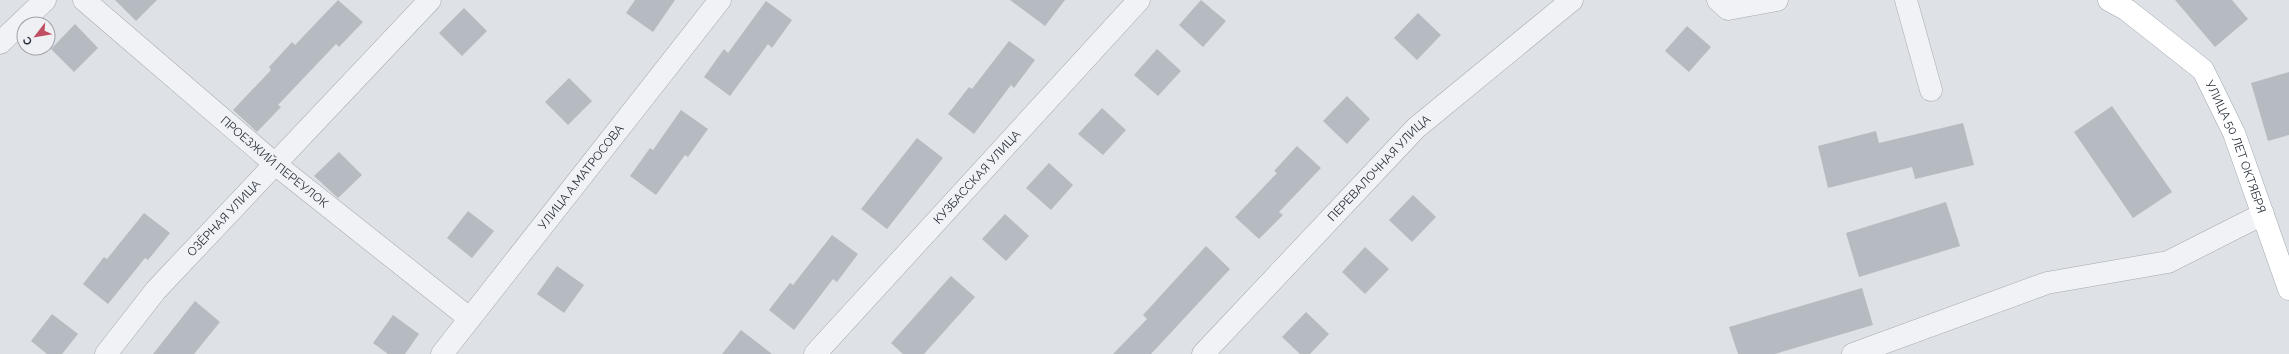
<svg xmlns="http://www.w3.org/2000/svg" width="2289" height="354" viewBox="0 0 2289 354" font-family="Raleway,sans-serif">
	<rect width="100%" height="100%" fill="#dee2e6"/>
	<g fill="#b6bbc2">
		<polygon points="115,0 157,0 136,21"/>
		<polygon points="338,0 363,22 339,47 336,44 278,105 281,107 257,132 233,110 271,70 269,67 292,42 295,45"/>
		<polygon points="635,0 675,0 653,32 626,13"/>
		<polygon points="1010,0 1065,0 1045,26"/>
		<polygon points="1201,0 1226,21 1203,47 1179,25"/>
		<polygon points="2175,0 2232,0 2248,19 2215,47"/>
		<polygon points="766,1 792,20 772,48 768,44 730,96 704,77 724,49 728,53"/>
		<polygon points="464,8 487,31 462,56 439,33"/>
		<polygon points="1418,13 1441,35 1417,60 1394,38"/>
		<polygon points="75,24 98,48 74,72 51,49"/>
		<polygon points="1687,26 1711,47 1689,72 1665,51"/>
		<polygon points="1009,41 1035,60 1014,88 1011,85 974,134 948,114 969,87 972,89"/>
		<polygon points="1157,49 1181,71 1158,96 1134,75"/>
		<polygon points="2289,72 2289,135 2268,141 2251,83"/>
		<polygon points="569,78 592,101 568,125 545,102"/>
		<polygon points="1347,96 1370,119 1347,144 1323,121"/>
		<polygon points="2112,106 2172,192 2133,218 2074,132"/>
		<polygon points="1102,108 1126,130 1103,155 1078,134"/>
		<polygon points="681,110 708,129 688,157 685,155 656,195 630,176 650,148 653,150"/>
		<polygon points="1963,123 1974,165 1915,179 1912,167 1828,188 1818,146 1876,131 1879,143"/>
		<polygon points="917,138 943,158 887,229 861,209"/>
		<polygon points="1297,146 1321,168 1279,212 1283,215 1259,239 1235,217 1277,173 1274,171"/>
		<polygon points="339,152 362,175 338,198 314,176"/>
		<polygon points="1049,163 1073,185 1051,210 1026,188"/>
		<polygon points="1413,195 1436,217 1412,242 1389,220"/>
		<polygon points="1946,202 1960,246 1859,277 1846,233"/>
		<polygon points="468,211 494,231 472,258 447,238"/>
		<polygon points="144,213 170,233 148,260 145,258 108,304 83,284 104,257 107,259"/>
		<polygon points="1005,214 1029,236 1006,261 982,239"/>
		<polygon points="832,235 858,254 837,282 833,279 794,330 769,310 790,283 793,285"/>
		<polygon points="1206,246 1230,269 1151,354 1113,354 1147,319 1143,315"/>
		<polygon points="1365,247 1389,269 1365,294 1342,272"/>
		<polygon points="557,266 584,285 564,313 537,294"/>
		<polygon points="951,276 975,297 924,354 903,354 891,343"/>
		<polygon points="1862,288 1873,325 1775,354 1738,354 1729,327"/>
		<polygon points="195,301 220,322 194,354 153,354"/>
		<polygon points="1306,312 1329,334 1310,354 1300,354 1282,337"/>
		<polygon points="52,314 78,334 62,354 47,354 31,341"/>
		<polygon points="393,315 419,334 405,354 388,354 373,343"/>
		<polygon points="741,330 772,354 722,354"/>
	</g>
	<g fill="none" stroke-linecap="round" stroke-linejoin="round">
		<defs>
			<g id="minor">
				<path id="s1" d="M84 0 275 164 469 318"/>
				<polyline points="1718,0 1728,9 1777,0"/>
				<polyline points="1906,0 1931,90"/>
				<polyline points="0,43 45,0"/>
				<path id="s2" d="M106 354 156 290 430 0"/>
				<path id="s3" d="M442 354 720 0"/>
				<path id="s4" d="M815 354 1139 0"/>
				<path id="s5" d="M1203 354 1416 128 1572 0"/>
				<polyline points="1853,354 2047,283 2168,262 2263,214"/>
			</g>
			<g id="major">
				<path id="s6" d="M2109 0 2127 10 2203 70 2234 133 2289 289"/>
			</g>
		</defs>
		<use href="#minor" stroke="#a4a9b0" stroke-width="23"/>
		<use href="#major" stroke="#9fa7b1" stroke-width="23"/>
		<use href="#minor" stroke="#f1f2f5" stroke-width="22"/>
		<use href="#major" stroke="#fff" stroke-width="22"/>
	</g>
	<g text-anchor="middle" stroke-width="3" stroke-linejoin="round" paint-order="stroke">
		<g font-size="12" fill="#29303c" stroke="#eef0f4">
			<text dy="4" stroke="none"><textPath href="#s6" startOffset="201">УЛИЦА 50 ЛЕТ ОКТЯБРЯ</textPath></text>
			<text dy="4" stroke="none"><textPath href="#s1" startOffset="250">ПРОЕЗЖИЙ ПЕРЕУЛОК</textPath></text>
			<text dy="4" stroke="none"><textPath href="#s5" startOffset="256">ПЕРЕВАЛОЧНАЯ УЛИЦА</textPath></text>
			<text dy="4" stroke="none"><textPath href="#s3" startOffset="225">УЛИЦА А.МАТРОСОВА</textPath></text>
			<text dy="4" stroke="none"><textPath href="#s4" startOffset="240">КУЗБАССКАЯ УЛИЦА</textPath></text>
			<text dy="4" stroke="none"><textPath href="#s2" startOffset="180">ОЗЁРНАЯ УЛИЦА</textPath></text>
		</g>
	</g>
	<g transform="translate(36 36) rotate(239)"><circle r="19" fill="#eef0f4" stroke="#9fa3aa"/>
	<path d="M0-3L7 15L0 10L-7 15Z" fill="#c04f64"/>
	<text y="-6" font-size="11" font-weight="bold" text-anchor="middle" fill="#29303c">С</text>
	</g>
</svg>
